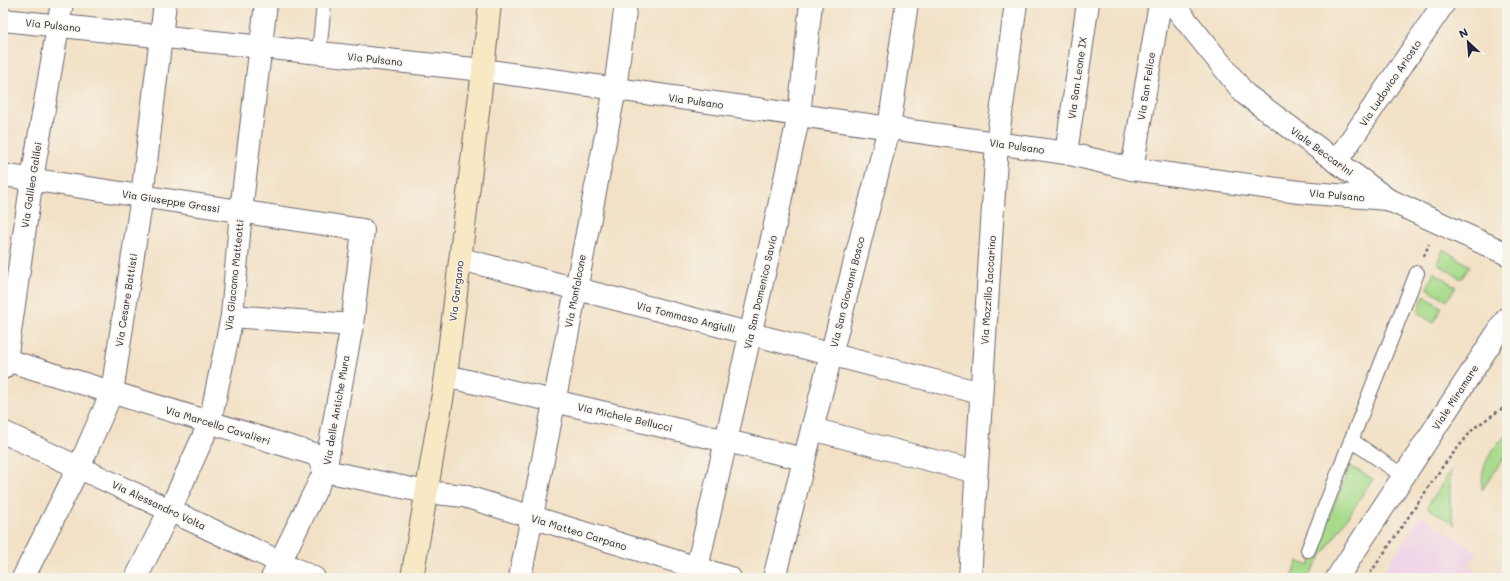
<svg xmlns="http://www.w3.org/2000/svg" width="1510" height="581" viewBox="0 0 1510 581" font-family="Mali,sans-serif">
	<rect width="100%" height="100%" fill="#f7f3e8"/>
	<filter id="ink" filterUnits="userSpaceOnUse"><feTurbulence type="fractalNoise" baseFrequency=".025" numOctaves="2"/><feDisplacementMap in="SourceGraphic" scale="8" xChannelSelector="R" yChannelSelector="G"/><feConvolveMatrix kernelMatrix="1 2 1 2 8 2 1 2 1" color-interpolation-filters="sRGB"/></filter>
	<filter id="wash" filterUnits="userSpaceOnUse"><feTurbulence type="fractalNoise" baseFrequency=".012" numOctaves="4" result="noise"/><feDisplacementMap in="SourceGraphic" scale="16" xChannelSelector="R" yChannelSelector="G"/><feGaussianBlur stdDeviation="0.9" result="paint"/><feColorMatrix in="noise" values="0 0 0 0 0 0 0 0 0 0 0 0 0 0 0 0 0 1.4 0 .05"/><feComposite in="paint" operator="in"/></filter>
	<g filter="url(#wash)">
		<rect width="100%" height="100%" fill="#f2e1c6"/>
		<polygon fill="#efd0e6" points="1421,515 1478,553 1469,565 1476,572 1477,578 1379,578"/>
		<g fill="#a7db8b" stroke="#647e63">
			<polygon points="1443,249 1470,266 1461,279 1437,263"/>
			<polygon points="1434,272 1456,287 1447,300 1427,288"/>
			<polygon points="1424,296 1442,308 1433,323 1417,312"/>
			<path d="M1507 435V453L1482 490C1481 466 1489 451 1507 435Z"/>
			<polygon points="1350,466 1373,479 1307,578 1292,578 1298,561 1309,566"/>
			<path d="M1451 470C1449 489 1449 507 1455 525L1427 507Z"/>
		</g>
	</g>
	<g filter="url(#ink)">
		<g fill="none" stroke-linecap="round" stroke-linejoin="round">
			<defs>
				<g id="service">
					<polyline points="319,53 324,3"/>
					<polyline points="1351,440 1403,476"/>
					<polyline points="1308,550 1417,273"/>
				</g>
				<g id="minor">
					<polyline points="1172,3 1245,94 1387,199 1507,254"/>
					<polyline points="3,20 483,70 1066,153 1132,169 1299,192 1387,199"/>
					<polyline points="1066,153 1088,3"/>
					<polyline points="1336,162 1444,3"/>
					<polyline points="1132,169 1160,3"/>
					<polyline points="3,175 363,230 352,325 325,471 272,578"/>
					<polyline points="461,259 981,393"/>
					<polyline points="232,316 352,325"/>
					<polyline points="3,359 317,455 325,471 426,492 464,496 730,578"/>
					<polyline points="3,368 6,360 32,179 62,3"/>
					<polyline points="446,376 804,459"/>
					<polyline points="812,429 976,472"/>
					<polyline points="3,432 314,578"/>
					<polyline points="23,578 79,467 112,392 142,196 165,3"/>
					<polyline points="136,578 170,510 210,422 232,316 241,211 266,3"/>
					<polyline points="520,578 615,89 626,3"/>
					<polyline points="692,578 697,568 769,252 799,115 811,3"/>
					<polyline points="774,578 889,128 907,3"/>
					<polyline points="970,578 997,143 1016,3"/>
				</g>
				<polyline id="tertiary" points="1337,578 1507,318"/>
				<polyline id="secondary" points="412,578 446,376 483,70 490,3"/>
			</defs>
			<use href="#service" stroke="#6b656c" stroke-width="16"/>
			<use href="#minor" stroke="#6b656c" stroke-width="24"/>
			<use href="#tertiary" stroke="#6b656c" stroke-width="24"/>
			<use href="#secondary" stroke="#6b656c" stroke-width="24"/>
			<g stroke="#6b656c" stroke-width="2.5" stroke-dasharray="3 3" stroke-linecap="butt">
				<polyline points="1424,256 1429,244"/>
				<polyline points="1367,578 1443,466 1474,428 1507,405"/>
			</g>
			<use href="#service" stroke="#fff" stroke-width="14"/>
			<use href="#minor" stroke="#fff" stroke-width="22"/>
			<use href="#tertiary" stroke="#fff" stroke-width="22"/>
			<use href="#secondary" stroke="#f8e8c3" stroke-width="22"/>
		</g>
	</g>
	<g text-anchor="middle" stroke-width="3" stroke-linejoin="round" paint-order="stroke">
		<g font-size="10" fill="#22223b" stroke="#f7f3e8">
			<text transform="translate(53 25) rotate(6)" y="4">Via Pulsano</text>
			<text transform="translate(375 59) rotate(6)" y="4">Via Pulsano</text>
			<text transform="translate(1077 78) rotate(-82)" y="4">Via San Leone IX</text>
			<text transform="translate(1390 83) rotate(-56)" y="4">Via Ludovico Ariosto</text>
			<text transform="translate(1146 86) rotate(-81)" y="4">Via San Felice</text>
			<text transform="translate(696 101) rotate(8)" y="4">Via Pulsano</text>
			<text transform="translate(1017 146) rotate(8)" y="4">Via Pulsano</text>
			<text transform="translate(1322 151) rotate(36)" y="4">Viale Beccarini</text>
			<text transform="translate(31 185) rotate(-81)" y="4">Via Galileo Galilei</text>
			<text transform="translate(1337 195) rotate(5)" y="4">Via Pulsano</text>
			<text transform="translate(171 201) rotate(9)" y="4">Via Giuseppe Grassi</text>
			<text transform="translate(234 275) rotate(-84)" y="4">Via Giacomo Matteotti</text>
			<text transform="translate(988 290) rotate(-86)" y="4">Via Mozzillo Iaccarino</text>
			<text transform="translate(456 291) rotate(-83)" y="4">Via Gargano</text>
			<text transform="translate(575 291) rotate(-79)" y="4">Via Monfalcone</text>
			<text transform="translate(760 292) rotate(-77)" y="4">Via San Domenico Savio</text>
			<text transform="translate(847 292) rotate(-76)" y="4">Via San Giovanni Bosco</text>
			<text transform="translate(126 300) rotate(-81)" y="4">Via Cesare Battisti</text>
			<text transform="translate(686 317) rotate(14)" y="4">Via Tommaso Angiulli</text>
			<text transform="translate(1455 397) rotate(-57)" y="4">Viale Miramare</text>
			<text transform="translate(336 410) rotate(-80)" y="4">Via delle Antiche Mura</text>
			<text transform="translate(625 417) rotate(13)" y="4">Via Michele Bellucci</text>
			<text transform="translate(218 425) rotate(17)" y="4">Via Marcello Cavalieri</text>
			<text transform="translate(159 505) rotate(25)" y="4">Via Alessandro Volta</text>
			<text transform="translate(579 532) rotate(17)" y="4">Via Matteo Carpano</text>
		</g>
	</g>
	<rect width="1510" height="581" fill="none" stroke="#f7f3e8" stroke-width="16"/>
	<g transform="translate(1468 42) rotate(334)" stroke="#f7f3e8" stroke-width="3" paint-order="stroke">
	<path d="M0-3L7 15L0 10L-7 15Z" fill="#22223b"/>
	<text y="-6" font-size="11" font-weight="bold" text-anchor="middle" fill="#22223b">N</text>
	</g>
</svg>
